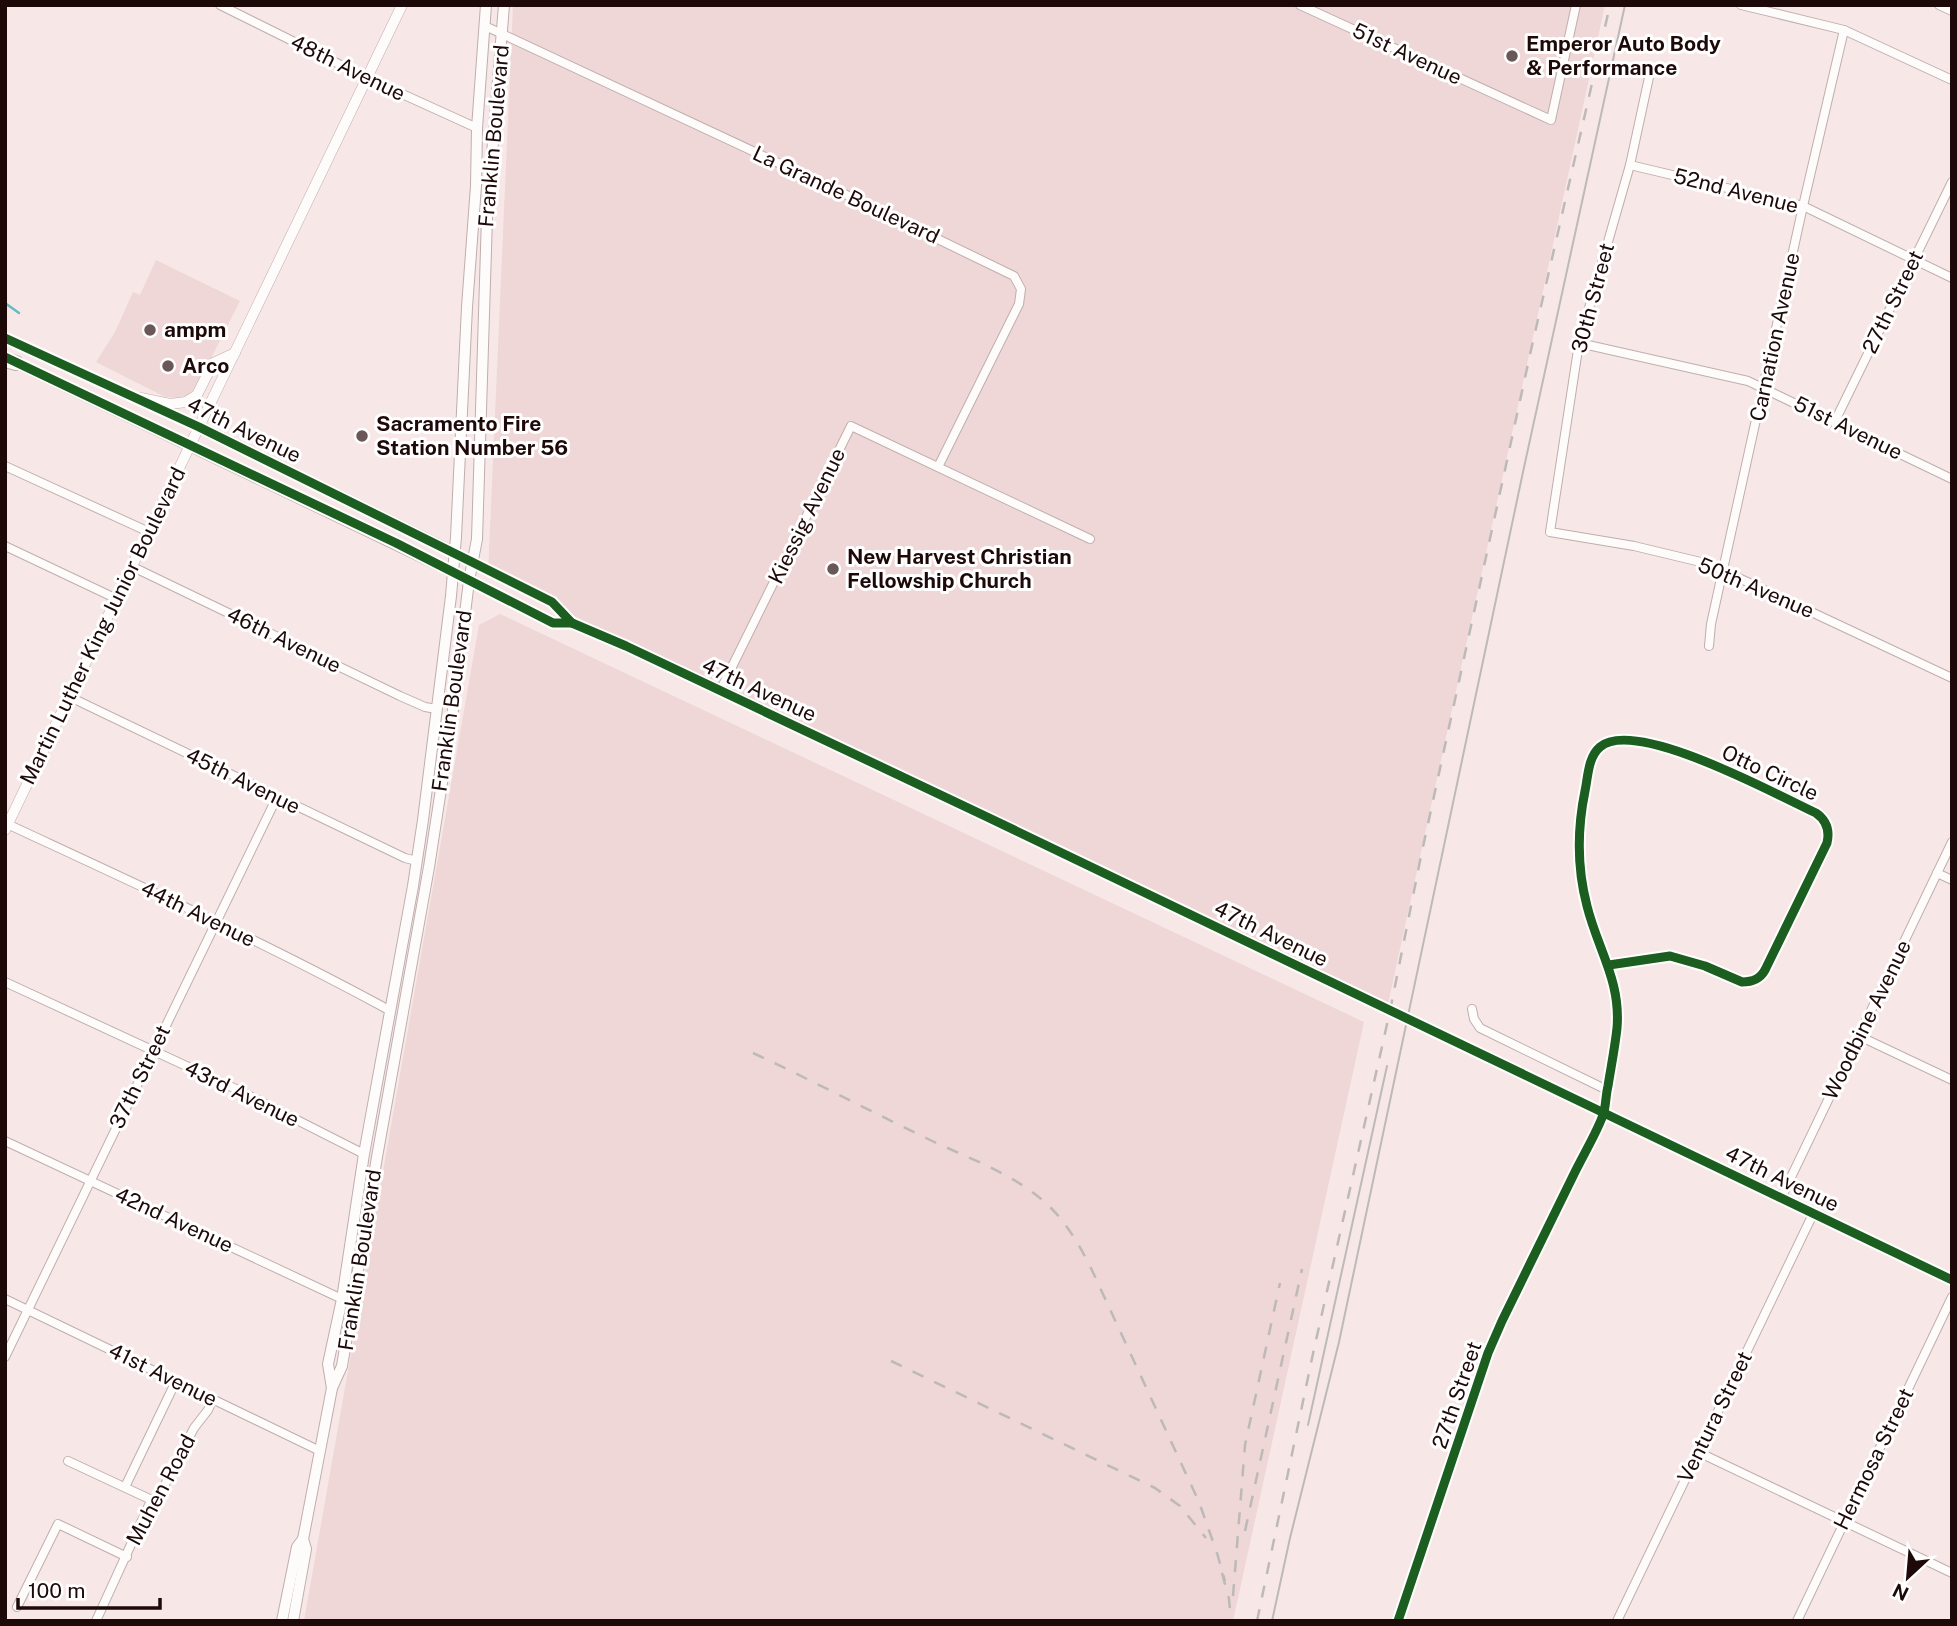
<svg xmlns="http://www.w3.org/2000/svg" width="1957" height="1626" viewBox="0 0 1957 1626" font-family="'Public Sans',sans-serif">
	<rect width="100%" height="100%" fill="#f7e8e7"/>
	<g fill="#eed7d6">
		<polygon points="513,5 1605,5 1387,1009 985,816 488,574"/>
		<polygon points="156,260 240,301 198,384 190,394 179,398 165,397 96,362 115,332 133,292 140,295"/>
		<polygon points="500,614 1364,1022 1233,1621 304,1621 479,625"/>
	</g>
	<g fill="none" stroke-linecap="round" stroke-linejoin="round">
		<polyline stroke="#66bbc0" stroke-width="2.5" points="5,303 19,313"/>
		<defs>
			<g id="minor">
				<polyline points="220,5 367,78 477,128"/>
				<polyline points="1300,5 1551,120 1576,5"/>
				<polyline points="1741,5 1844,30 1952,80"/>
				<polyline points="1939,5 1952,11"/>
				<polyline points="485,26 851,197 1014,276 1021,289 1019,304 938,467"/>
				<polyline points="1651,68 1630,165 1579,343 1550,532 1634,546 1709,564 1952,678"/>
				<polyline points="1630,165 1803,206 1952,278"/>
				<polyline points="1579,343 1748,381 1952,479"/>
				<polyline points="1835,421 1952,182"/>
				<polyline points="5,466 149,532"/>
				<polyline points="5,546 117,599"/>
				<polyline points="133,567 400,696 425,707 437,709"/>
				<polyline points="1709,646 1711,624 1803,206 1844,30"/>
				<polyline points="720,691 851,426 1090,539"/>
				<polyline points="70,697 405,858 417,861"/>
				<path d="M5 823C134 883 264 942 389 1010"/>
				<polyline points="1937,873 1952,880"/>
				<polyline points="5,982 236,1089 364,1154"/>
				<polyline points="1472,1009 1474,1019 1480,1028 1607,1090"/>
				<polyline points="1859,1036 1952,1080"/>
				<polyline points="5,1141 342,1299"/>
				<polyline points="1781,1198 1952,842"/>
				<polyline points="5,1299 320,1451"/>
				<polyline points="5,1357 277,797"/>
				<polyline points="1698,1452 1952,1573"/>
				<polyline points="68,1461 156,1502"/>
				<polyline points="125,1487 176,1381"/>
				<polyline points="17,1607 58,1524 127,1557"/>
				<polyline points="96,1621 149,1505 156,1502 194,1428 208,1410 213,1399"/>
				<path d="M1398 1621 1488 1353 1502 1321C1526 1272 1550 1223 1574 1174 1582 1157 1599 1129 1604 1112 1606 1103 1606 1094 1608 1086 1611 1067 1615 1047 1617 1028 1621 981 1598 950 1587 906 1577 868 1577 830 1585 791 1588 777 1588 757 1600 747 1635 717 1777 795 1816 813 1826 820 1830 830 1827 843L1765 970C1760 979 1753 982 1742 982L1705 966 1670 956 1609 965"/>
				<polyline points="1617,1621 1813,1214"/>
				<polyline points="1797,1621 1952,1297"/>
			</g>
			<g id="tertiary">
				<polyline points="141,398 170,404 186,402 197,395 213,363 235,353"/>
				<polyline points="455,553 552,602 572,623 626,646 985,816 1952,1280"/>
				<polyline points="453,572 553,623 572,623"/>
				<polyline points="5,830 402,5"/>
			</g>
			<g id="secondary">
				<polyline points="5,338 199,427 455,553"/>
				<polyline points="11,360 453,572"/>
				<polyline points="332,1388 328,1364 342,1299 364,1154 413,886 423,820 451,596 456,537 467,307 476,186 477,128 486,5"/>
				<polyline points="282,1621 297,1547 303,1539"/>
				<polyline points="293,1621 306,1549 303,1539 305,1529 332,1388 342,1366 377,1157 429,867 452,718 469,581 477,539 487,217 504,5"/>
			</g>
			<polyline id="motorway" points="5,360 16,363"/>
		</defs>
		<use href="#minor" stroke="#bfaead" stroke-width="10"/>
		<use href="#tertiary" stroke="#bfaead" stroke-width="11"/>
		<use href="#secondary" stroke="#bfaead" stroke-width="12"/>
		<use href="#motorway" stroke="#bfaead" stroke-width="16"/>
		<use href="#minor" stroke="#fefcfb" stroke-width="8"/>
		<use href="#tertiary" stroke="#fefcfb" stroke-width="10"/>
		<use href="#secondary" stroke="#fefcfb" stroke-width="10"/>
		<use href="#motorway" stroke="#fefcfb" stroke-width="14"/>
		<g stroke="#beb9b9" stroke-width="2">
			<polyline points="1308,1425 1387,1066"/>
			<polyline points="1272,1621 1290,1538 1339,1342 1523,472 1625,5"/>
		</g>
		<g stroke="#beb9b9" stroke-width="2.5" stroke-dasharray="12 12" stroke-linecap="butt">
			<path d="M753 1053C811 1080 868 1110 926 1138 969 1159 1017 1174 1051 1208 1068 1225 1079 1245 1090 1266L1199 1502 1217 1553 1225 1581"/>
			<polyline points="891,1361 1155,1488 1180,1506 1206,1538"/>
			<polyline points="1245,1531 1302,1269"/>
			<polyline points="1222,1573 1229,1599 1231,1621"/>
			<polyline points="1233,1596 1245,1445 1280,1283"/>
			<polyline points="1257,1621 1314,1349 1390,1011 1421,856 1531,350 1610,5"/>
		</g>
		<defs>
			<g id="cycleway">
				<polyline points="5,338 199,427 472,562 552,602 572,623 626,646 985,816 1952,1280"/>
				<polyline points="5,357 396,543 553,623 572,623"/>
				<path d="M1398 1621 1488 1353 1502 1321C1526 1272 1550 1223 1574 1174 1582 1157 1599 1129 1604 1112 1606 1103 1606 1094 1608 1086 1611 1067 1615 1047 1617 1028 1621 981 1598 950 1587 906 1577 868 1577 830 1585 791 1588 777 1588 757 1600 747 1635 717 1777 795 1816 813 1826 820 1830 830 1827 843L1765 970C1760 979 1753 982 1742 982L1705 966 1670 956 1609 965"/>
			</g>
		</defs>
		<use href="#cycleway" stroke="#fff" stroke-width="13"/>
		<use href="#cycleway" stroke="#1b5e20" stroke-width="9"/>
	</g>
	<g fill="#6a5757" stroke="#fff" stroke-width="2.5">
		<circle cx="1512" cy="56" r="7"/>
		<circle cx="150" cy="330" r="7"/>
		<circle cx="168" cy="366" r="7"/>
		<circle cx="362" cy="436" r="7"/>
		<circle cx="833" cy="569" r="7"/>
	</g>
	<g text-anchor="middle" stroke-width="6" stroke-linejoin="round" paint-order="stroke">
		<g font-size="21" font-weight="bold" fill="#1e0909" stroke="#fff" text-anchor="start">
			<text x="1526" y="51">Emperor Auto Body<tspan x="1526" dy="24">&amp; Performance</tspan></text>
			<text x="164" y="337">ampm</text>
			<text x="182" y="373">Arco</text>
			<text x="376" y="431">Sacramento Fire<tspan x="376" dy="24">Station Number 56</tspan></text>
			<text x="847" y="564">New Harvest Christian<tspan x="847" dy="24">Fellowship Church</tspan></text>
		</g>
		<g font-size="21" fill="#1e0909" stroke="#fff">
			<text transform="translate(1407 54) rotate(25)" y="7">51st Avenue</text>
			<text transform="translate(348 68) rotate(26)" y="7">48th Avenue</text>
			<text transform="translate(494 136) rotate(-85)" y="7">Franklin Boulevard</text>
			<text transform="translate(1736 191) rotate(14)" y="7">52nd Avenue</text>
			<text transform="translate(846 195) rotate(25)" y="7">La Grande Boulevard</text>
			<text transform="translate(1593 298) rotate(-75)" y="7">30th Street</text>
			<text transform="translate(1893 302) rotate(-64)" y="7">27th Street</text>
			<text transform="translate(1775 337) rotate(-78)" y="7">Carnation Avenue</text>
			<text transform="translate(1848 428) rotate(26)" y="7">51st Avenue</text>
			<text transform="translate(244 430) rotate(26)" y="7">47th Avenue</text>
			<text transform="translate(807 516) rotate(-64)" y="7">Kiessig Avenue</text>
			<text transform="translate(1756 588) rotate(23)" y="7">50th Avenue</text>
			<text transform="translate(103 626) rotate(-64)" y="7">Martin Luther King Junior Boulevard</text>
			<text transform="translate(284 640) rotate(26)" y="7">46th Avenue</text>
			<text transform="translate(759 690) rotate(25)" y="7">47th Avenue</text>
			<text transform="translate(452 701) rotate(-82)" y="7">Franklin Boulevard</text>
			<text transform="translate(1770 773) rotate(25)" y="7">Otto Circle</text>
			<text transform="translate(243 781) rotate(26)" y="7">45th Avenue</text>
			<text transform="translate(198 914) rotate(26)" y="7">44th Avenue</text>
			<text transform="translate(1271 934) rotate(26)" y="7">47th Avenue</text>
			<text transform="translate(1867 1020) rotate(-64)" y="7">Woodbine Avenue</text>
			<text transform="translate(140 1077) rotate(-64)" y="7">37th Street</text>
			<text transform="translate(242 1094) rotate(26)" y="7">43rd Avenue</text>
			<text transform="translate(1782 1179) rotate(26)" y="7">47th Avenue</text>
			<text transform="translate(174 1220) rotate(25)" y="7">42nd Avenue</text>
			<text transform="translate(360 1260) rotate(-81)" y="7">Franklin Boulevard</text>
			<text transform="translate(163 1375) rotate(26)" y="7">41st Avenue</text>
			<text transform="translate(1457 1395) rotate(-71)" y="7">27th Street</text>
			<text transform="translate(1715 1417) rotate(-64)" y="7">Ventura Street</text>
			<text transform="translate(1874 1459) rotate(-64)" y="7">Hermosa Street</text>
			<text transform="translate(161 1490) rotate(-62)" y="7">Muhen Road</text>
		</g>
	</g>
	<rect width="1957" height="1626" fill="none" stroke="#1e0909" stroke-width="14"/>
	<g transform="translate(1908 1577) rotate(206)" stroke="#ffffff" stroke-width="5" paint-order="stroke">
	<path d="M0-5L12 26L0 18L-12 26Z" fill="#1e0909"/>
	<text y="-10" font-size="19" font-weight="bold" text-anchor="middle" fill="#1e0909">N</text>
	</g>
	<path d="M18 1598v10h142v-10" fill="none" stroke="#1e0909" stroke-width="3.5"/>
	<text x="28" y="1598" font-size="21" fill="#1e0909" stroke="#ffffff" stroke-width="5" paint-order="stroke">100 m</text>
</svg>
